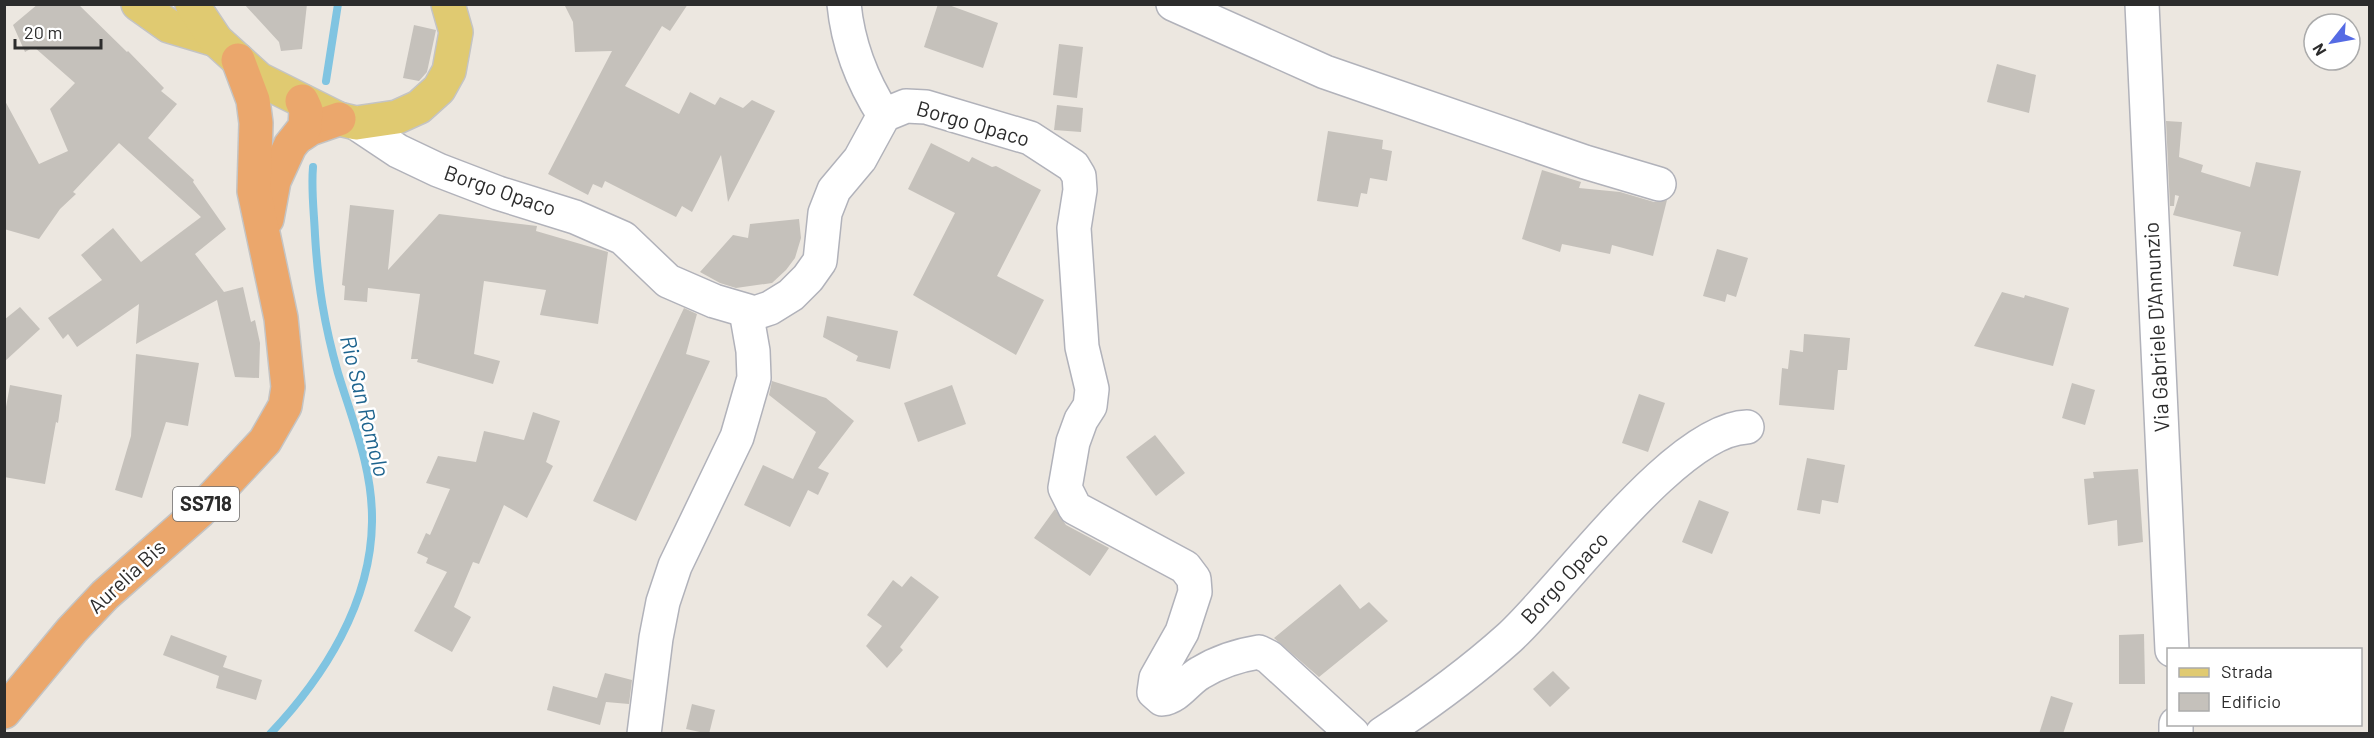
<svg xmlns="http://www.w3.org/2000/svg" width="2374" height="738" viewBox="0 0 2374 738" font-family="Barlow,sans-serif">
	<rect width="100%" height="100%" fill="#ece7e0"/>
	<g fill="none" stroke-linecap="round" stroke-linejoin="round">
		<g stroke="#80c4e1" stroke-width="8">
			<polyline points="326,81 338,4"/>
			<path d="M270 734C324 677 371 603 372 522 373 470 353 422 338 373 324 324 318 285 315 235 314 212 311 189 313 167"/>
		</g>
	</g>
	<g fill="#c5c1bb">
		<polygon points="38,4 78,4 127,52 128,51 164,88 161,91 177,104 148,138 194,180 193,182 226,229 195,254 224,292 243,287 251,322 255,320 260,343 259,378 235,377 217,300 136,344 139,304 77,347 68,334 63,339 48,318 102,280 81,255 113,228 141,262 201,217 119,143 73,192 76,194 60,209 39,239 4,229 4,99 39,164 68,151 50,109 75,83 34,47 25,52 13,25"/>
		<polygon points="244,4 307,4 302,49 281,51 279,42"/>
		<polygon points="564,4 688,4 670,31 662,26 625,86 679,114 690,92 715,105 720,97 743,108 752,100 775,111 728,202 721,155 692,212 682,206 676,217 605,181 602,188 593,184 588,195 548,174 612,51 575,52 573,22"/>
		<polygon points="938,4 946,4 998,23 983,68 924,47"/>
		<polygon points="414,25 436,30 427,72 419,81 403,78"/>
		<polygon points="1059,44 1083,47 1077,98 1053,95"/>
		<polygon points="1997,64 2036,75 2029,113 1987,102"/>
		<polygon points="1057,105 1083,108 1081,132 1054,130"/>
		<polygon points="2166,121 2182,122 2179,157 2203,165 2201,172 2250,187 2256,162 2301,171 2278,276 2233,266 2241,232 2173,215 2179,196 2175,195 2174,206 2170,206"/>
		<polygon points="1328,131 1383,140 1382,149 1392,151 1387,181 1370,178 1367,194 1361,193 1358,207 1317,201"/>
		<polygon points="931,143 969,162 972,157 992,167 996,166 1041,190 997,276 1044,300 1016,355 913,295 955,213 908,189"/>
		<polygon points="1542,170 1581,182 1579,188 1620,192 1654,202 1667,200 1653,256 1612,245 1610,254 1562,244 1560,252 1522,239"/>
		<polygon points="350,205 394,210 388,270 439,214 537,226 536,231 608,252 598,324 540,315 546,290 484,281 474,354 500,361 493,384 417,362 418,359 411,359 420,294 368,288 367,302 344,300 345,286 342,285"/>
		<polygon points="799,219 801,238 795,258 786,270 772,283 736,288 720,283 700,272 733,235 748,238 750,224"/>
		<polygon points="1717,249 1748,258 1736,297 1727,294 1725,302 1703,296"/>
		<polygon points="2002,292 2024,298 2025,295 2069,308 2053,366 1974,346"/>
		<polygon points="20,307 40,329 4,362 4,320"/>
		<polygon points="684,308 697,314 686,354 710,361 636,521 593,501"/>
		<polygon points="827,316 898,331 890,369 856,361 858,356 823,337"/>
		<polygon points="1804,334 1850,338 1847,370 1838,370 1834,410 1779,405 1782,368 1788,369 1790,350 1803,352"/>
		<polygon points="136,354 199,363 188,426 166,422 142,498 115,490 131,436"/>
		<polygon points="772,381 826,398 854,421 818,468 829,473 818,495 808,490 790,527 744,505 763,465 793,479 816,432 769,395"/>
		<polygon points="2072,383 2095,390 2085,425 2062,418"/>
		<polygon points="10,385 62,395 58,423 56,422 45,484 4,477 4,418"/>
		<polygon points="952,385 966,424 918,442 904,403"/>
		<polygon points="1639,394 1665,403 1648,452 1622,443"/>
		<polygon points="533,412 560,421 546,462 553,466 527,518 504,505 479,564 473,562 454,607 471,617 452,652 414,631 447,572 426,563 428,558 417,553 426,533 430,535 450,489 426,483 438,456 476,462 484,431 524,440"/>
		<polygon points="1155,435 1185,473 1156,496 1126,457"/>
		<polygon points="1807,458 1845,465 1838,503 1822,500 1820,514 1797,510"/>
		<polygon points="2138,469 2143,542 2118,546 2117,520 2088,525 2084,479 2094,478 2093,472"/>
		<polygon points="1699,500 1729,512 1712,554 1682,542"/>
		<polygon points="1055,509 1066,525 1109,548 1090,576 1034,538"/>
		<polygon points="911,576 939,597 900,647 903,650 887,668 866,646 882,626 867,615 893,580 902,587"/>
		<polygon points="1340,584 1360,609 1369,602 1388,621 1319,677 1274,638"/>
		<polygon points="2144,634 2145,684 2119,684 2119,635"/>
		<polygon points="171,635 227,656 223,667 262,680 256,700 216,688 219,676 163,655"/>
		<polygon points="1553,671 1570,688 1550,707 1533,689"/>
		<polygon points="605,673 632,680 629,704 606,702 600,725 547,710 553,686 597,698"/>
		<polygon points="2051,696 2073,703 2063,734 2039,734"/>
		<polygon points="692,704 715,710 709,734 686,729"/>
	</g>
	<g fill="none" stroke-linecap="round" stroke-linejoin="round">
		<defs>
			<g id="minor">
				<path d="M844 4C848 45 862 81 884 115"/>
				<polyline points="1173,4 1325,72 1585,162 1659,184"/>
				<polyline points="2142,4 2172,650"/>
				<path d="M356 123 398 151 438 170 498 193 575 217 623 238 668 281 714 301 755 313 770 308 791 295 808 278 820 261 825 213 834 190 860 159 884 115 906 106 926 107 1030 138 1073 166 1079 176 1080 190 1074 228 1082 347 1092 389 1090 406 1081 420 1073 442 1065 488 1075 508 1185 567 1194 579 1195 592 1182 632 1156 678 1154 692 1162 699C1178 697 1186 681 1200 673 1218 662 1240 655 1259 652L1269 657 1353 734"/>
				<polyline points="2176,724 2176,734"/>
				<polyline points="644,734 656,638 663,602 675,566 737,437 754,378 753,351 746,311"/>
				<path d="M1382 734C1426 705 1470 673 1509 638 1563 589 1676 429 1747 427"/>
			</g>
			<g id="major">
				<polyline points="138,4 169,26 216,40"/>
				<polyline points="192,4 216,40 259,79 339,119 356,123 397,117 419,107 439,89 449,71 456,32 448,4"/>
			</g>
			<g id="highway">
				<polyline points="301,135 310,129 339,119"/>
				<polyline points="267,219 274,181 290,146 305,127 306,110 302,101"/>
				<polyline points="4,712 72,630 105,595 199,512 265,441 285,406 288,387 281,318 254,191 256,123 253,100 238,60"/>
			</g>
		</defs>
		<use href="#minor" stroke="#b1b2ba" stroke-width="36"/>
		<use href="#major" stroke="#c4c4c4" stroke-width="36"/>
		<use href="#highway" stroke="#c4c4c4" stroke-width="36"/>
		<use href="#minor" stroke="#fff" stroke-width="33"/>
		<use href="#major" stroke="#e0ca71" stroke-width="33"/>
		<use href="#highway" stroke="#eba76c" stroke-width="33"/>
	</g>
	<g text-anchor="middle" stroke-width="5" stroke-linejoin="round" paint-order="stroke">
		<rect fill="#fff" stroke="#6b6b6b" stroke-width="1.5" x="173" y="487" width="66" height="34" rx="4.5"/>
		<g font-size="20" font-weight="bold" fill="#2c2c2c">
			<text x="206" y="511">SS718</text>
		</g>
		<g font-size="21" fill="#2c2c2c" stroke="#fff">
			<text transform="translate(973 124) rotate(16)" y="7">Borgo Opaco</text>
			<text transform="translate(500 191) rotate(19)" y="7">Borgo Opaco</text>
			<text transform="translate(2157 327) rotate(-93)" y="7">Via Gabriele D'Annunzio</text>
			<text transform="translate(127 577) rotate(-43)" y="7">Aurelia Bis</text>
			<text transform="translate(1565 578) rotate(-47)" y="7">Borgo Opaco</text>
		</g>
		<g font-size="22" font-style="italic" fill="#1e648e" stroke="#fff">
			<text transform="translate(365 406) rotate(76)" y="8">Rio San Romolo</text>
		</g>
	</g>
	<rect width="2374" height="738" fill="none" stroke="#2c2c2c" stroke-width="12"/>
	<rect x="2167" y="648" width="195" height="78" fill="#ffffff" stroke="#ababab" stroke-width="1.5"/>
	<rect x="2179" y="668" width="30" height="9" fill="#e0ca71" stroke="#ababab" stroke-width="1.5"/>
	<text x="2221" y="678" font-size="18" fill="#2c2c2c">Strada</text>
	<rect x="2179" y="693" width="30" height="18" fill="#c5c1bb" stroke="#ababab" stroke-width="1.5"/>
	<text x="2221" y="708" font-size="18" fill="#2c2c2c">Edificio</text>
	<g transform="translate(2332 42) rotate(239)"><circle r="28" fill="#ffffff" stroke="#ababab" stroke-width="1.5"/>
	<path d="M0-4.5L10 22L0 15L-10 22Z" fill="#556be4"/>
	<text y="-9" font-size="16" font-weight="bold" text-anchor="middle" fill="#2c2c2c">N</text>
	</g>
	<path d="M15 39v9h86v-9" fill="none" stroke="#2c2c2c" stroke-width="3"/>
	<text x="24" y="39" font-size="18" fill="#2c2c2c" stroke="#ffffff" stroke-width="4.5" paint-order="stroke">20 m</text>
</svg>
